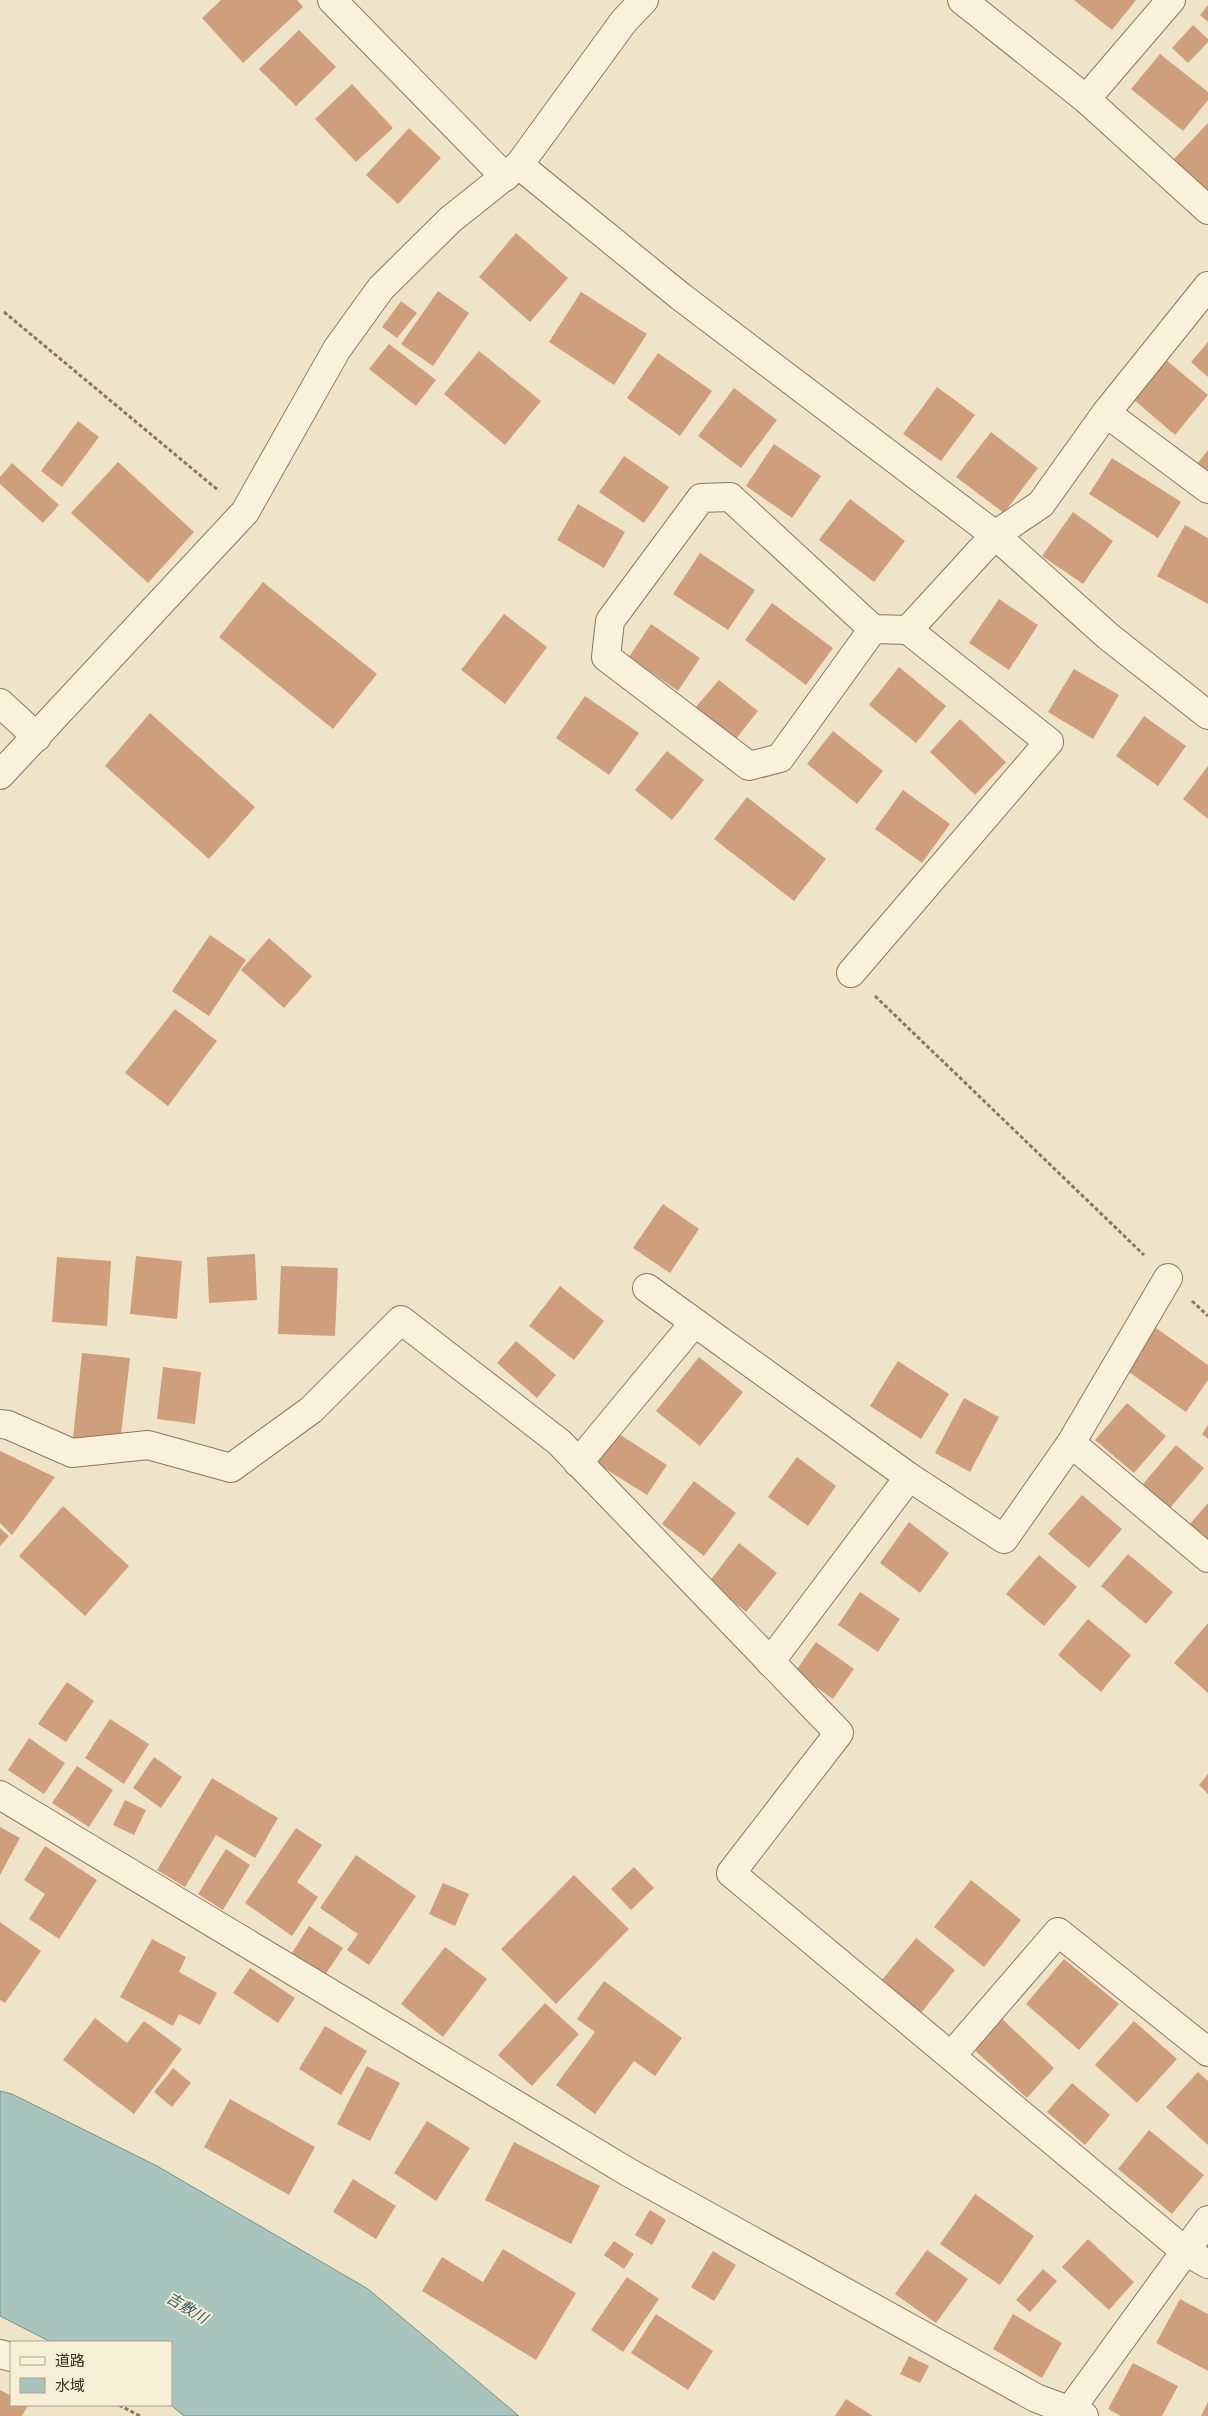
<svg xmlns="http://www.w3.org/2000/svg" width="1208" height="2416" viewBox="0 0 1208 2416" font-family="'Noto Serif','Noto Sans JP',serif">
	<rect width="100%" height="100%" fill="#f0e4c8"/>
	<polygon fill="#a9c4bc" stroke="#6f938a" points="0,2091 12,2094 157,2166 368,2289 519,2416 184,2416 171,2405 171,2342 51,2342 0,2316"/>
	<g fill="#cf9f7d">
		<polygon points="221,0 297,0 303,7 243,63 202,18"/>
		<polygon points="1074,0 1136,0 1112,30"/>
		<polygon points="1208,5 1208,22 1200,15"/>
		<polygon points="1193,25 1208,39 1208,42 1188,63 1172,48"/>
		<polygon points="299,30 336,67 296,106 259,69"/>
		<polygon points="1160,54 1208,92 1208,100 1183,131 1131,89"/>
		<polygon points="352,84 393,128 356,162 315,119"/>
		<polygon points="1208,123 1208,193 1173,160"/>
		<polygon points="409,128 441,158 398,204 366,175"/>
		<polygon points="516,233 568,278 530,322 479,277"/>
		<polygon points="438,291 469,313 433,366 401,344"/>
		<polygon points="581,292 647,334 614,385 549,342"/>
		<polygon points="401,301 417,313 397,338 382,327"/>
		<polygon points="1208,342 1208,377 1191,362"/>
		<polygon points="389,344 436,380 416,406 369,369"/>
		<polygon points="479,351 541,401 505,445 444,394"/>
		<polygon points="658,353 712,391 680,436 627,398"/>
		<polygon points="1166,360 1208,395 1175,435 1133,399"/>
		<polygon points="937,387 975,415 941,461 903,434"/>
		<polygon points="734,388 777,420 741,468 698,436"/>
		<polygon points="78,421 99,437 62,487 41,471"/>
		<polygon points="991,432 1038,468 1004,513 956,477"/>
		<polygon points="774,444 821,476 792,518 746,486"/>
		<polygon points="1208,450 1208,473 1197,464"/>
		<polygon points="624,456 669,487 644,523 599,492"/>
		<polygon points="1112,458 1181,502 1158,538 1089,494"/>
		<polygon points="118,462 194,532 148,583 71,513"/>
		<polygon points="12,463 59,505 43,523 0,484 0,477"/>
		<polygon points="850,499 905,541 874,582 819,540"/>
		<polygon points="578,504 625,532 604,568 557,540"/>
		<polygon points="1073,512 1113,541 1083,584 1042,556"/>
		<polygon points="1185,525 1208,538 1208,604 1157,576"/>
		<polygon points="700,553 755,590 728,630 673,594"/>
		<polygon points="263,582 377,674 333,729 219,637"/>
		<polygon points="999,599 1038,625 1009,670 969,643"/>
		<polygon points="772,603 833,648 806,685 745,640"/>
		<polygon points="504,614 547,647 505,704 461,670"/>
		<polygon points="651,624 700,658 678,691 629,657"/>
		<polygon points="899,667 946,706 916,743 869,705"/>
		<polygon points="1074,669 1119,695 1093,739 1048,712"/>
		<polygon points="719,680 758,711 735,740 695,708"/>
		<polygon points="585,696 639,733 609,775 556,738"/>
		<polygon points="150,713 255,807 209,859 105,766"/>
		<polygon points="1144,716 1186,746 1158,786 1116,756"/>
		<polygon points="960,719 1006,762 975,795 930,752"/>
		<polygon points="833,731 883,771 857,804 807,764"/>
		<polygon points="667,751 704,780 672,820 635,790"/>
		<polygon points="1208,766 1208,819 1183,799"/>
		<polygon points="903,790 950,824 922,863 875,829"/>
		<polygon points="747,797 826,859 794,901 714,839"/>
		<polygon points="210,935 246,960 209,1016 172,991"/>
		<polygon points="269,938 312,976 284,1008 241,970"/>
		<polygon points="175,1009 217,1041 168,1106 125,1073"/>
		<polygon points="663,1204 699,1229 670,1273 633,1248"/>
		<polygon points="255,1254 257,1300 209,1303 207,1257"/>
		<polygon points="136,1256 182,1261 177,1319 130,1314"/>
		<polygon points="57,1257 111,1261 107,1326 52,1322"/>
		<polygon points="281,1266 338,1268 335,1336 278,1334"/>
		<polygon points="560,1286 604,1321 574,1360 529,1326"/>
		<polygon points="1156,1328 1208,1365 1208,1380 1186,1412 1126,1370"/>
		<polygon points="516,1341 556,1375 537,1398 497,1363"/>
		<polygon points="82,1353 130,1358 120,1443 73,1438"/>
		<polygon points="699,1357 743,1392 700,1446 656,1411"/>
		<polygon points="898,1361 949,1394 921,1439 870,1406"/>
		<polygon points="163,1367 201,1372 195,1424 157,1419"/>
		<polygon points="964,1398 999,1417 970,1472 935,1453"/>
		<polygon points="1127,1403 1166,1436 1134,1473 1095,1440"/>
		<polygon points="1208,1425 1208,1439 1202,1434"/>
		<polygon points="616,1432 667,1465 647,1495 596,1463"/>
		<polygon points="1176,1445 1204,1468 1170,1508 1143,1484"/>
		<polygon points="0,1451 55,1477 12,1535 0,1523"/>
		<polygon points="797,1457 836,1486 808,1526 768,1497"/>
		<polygon points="694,1481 736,1513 704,1556 662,1524"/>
		<polygon points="1082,1495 1122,1529 1089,1568 1048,1534"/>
		<polygon points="1208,1503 1208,1541 1189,1525"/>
		<polygon points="63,1506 129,1566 85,1616 19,1556"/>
		<polygon points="909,1522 949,1553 920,1593 880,1563"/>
		<polygon points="0,1528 9,1536 0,1546"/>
		<polygon points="739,1543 777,1573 746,1612 709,1582"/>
		<polygon points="1128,1554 1173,1592 1146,1624 1101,1586"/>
		<polygon points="1039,1555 1077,1587 1044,1626 1006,1594"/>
		<polygon points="860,1592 900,1619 878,1652 838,1625"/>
		<polygon points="1088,1619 1131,1655 1101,1692 1058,1655"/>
		<polygon points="1208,1623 1208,1693 1174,1663"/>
		<polygon points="816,1642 854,1669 833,1699 795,1672"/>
		<polygon points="67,1682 94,1701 66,1742 38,1724"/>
		<polygon points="110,1719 149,1744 124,1784 85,1758"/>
		<polygon points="29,1738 65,1763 44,1794 8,1770"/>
		<polygon points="154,1757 182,1777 161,1808 133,1788"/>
		<polygon points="77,1766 113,1790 89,1827 52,1803"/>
		<polygon points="1208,1774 1208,1794 1199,1785"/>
		<polygon points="212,1778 278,1818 255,1858 216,1835 185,1887 157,1870"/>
		<polygon points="125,1800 146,1810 134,1835 113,1825"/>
		<polygon points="0,1827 20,1838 0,1875"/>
		<polygon points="296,1828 322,1845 297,1882 318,1897 292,1936 245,1903"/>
		<polygon points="45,1846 97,1880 59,1939 29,1919 45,1894 24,1880"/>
		<polygon points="226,1849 250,1865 223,1910 198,1894"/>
		<polygon points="356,1855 416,1896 369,1965 347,1950 358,1934 320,1908"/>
		<polygon points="634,1867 654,1888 631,1910 611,1889"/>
		<polygon points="574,1875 629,1929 556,2004 501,1949"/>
		<polygon points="971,1880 1021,1920 984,1967 934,1927"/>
		<polygon points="443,1883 469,1894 455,1926 429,1914"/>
		<polygon points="0,1922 41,1951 5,2003 0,2000"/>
		<polygon points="309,1926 343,1948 325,1975 292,1953"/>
		<polygon points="916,1938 955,1970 921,2013 882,1980"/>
		<polygon points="152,1939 186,1957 179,1972 217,1993 200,2025 179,2014 173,2026 120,1997"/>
		<polygon points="445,1947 487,1979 443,2037 401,2004"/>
		<polygon points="1064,1959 1119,2004 1079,2050 1026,2004"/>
		<polygon points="250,1968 295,1998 278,2023 233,1993"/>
		<polygon points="604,1981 682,2038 655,2076 634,2061 595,2114 556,2085 595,2032 577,2019"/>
		<polygon points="545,2003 579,2034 532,2086 498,2055"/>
		<polygon points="999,2016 1054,2068 1027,2098 971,2047"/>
		<polygon points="95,2018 127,2043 144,2021 182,2049 134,2114 63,2060"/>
		<polygon points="1134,2021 1177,2059 1137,2103 1095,2065"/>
		<polygon points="325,2026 367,2051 341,2095 299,2069"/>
		<polygon points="367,2066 400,2083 370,2141 337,2124"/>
		<polygon points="173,2068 191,2083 172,2107 154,2092"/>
		<polygon points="1198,2072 1208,2081 1208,2145 1166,2107"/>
		<polygon points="1072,2083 1110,2115 1085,2145 1047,2112"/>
		<polygon points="230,2099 315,2147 289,2195 204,2147"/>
		<polygon points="427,2121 470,2148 436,2201 394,2173"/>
		<polygon points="1149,2130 1204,2175 1172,2214 1118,2169"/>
		<polygon points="514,2142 600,2186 571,2244 485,2200"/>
		<polygon points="353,2179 396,2206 376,2239 333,2212"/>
		<polygon points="975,2194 1034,2236 1000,2285 940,2244"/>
		<polygon points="650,2210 666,2220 652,2245 635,2235"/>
		<polygon points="1088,2239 1134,2282 1109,2310 1062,2267"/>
		<polygon points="614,2241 634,2254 624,2269 604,2255"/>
		<polygon points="503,2249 576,2293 536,2360 422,2291 442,2257 483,2282"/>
		<polygon points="927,2250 968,2279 936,2323 895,2294"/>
		<polygon points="713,2251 736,2265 714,2301 691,2287"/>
		<polygon points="1043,2269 1057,2281 1030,2312 1016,2300"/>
		<polygon points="627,2277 659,2299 623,2352 591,2330"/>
		<polygon points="1180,2299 1208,2314 1208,2371 1156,2343"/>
		<polygon points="656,2314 713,2351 688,2390 631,2353"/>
		<polygon points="1013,2314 1062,2343 1042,2378 993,2349"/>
		<polygon points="909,2356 929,2366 920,2383 900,2374"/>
		<polygon points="1133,2363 1178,2386 1162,2416 1121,2416 1108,2409"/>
		<polygon points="0,2390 11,2396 11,2405 28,2406 22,2416 0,2416"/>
		<polygon points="846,2399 873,2416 835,2416"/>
		<polygon points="1208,2402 1208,2416 1201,2416"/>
	</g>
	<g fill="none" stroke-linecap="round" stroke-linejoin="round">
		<defs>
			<g id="minor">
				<polyline points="332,0 505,177"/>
				<polyline points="962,0 1086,99"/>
				<polyline points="1171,0 1086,99 1208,210"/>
				<polyline points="519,165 680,296 995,535 908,630 873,629 780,758 749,766 606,657 610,621 701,498 730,497 873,629"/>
				<polyline points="1208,286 1106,413 1041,504 995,535 1109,637 1208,715"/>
				<polyline points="1106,413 1208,489"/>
				<polyline points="0,703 37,737"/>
				<polyline points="0,775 245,512 337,349 381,288 451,219 519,165 624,21 644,0"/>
				<polyline points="851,973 1049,742 908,630"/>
				<polyline points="647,1288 909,1477 1004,1539 1071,1443 1208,1558"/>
				<polyline points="0,1424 8,1425 72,1453 148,1445 231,1468 311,1410 401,1320 559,1442 839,1733 731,1873 1185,2251 1208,2264"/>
				<polyline points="1071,1443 1168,1278"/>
				<polyline points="578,1463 694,1323"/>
				<polyline points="770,1662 909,1477"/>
				<polyline points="0,1795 628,2172 1036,2398 1084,2416"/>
				<polyline points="951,2056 1058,1932 1208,2052"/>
				<polyline points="0,2354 11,2357"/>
				<polyline points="1070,2410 1208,2220"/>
			</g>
		</defs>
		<use href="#minor" stroke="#8d765c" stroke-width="30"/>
		<g stroke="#8d765c" stroke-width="3" stroke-dasharray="4 2.5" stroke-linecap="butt">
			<polyline points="4,312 219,491"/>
			<polyline points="875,996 1144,1255"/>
			<polyline points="1192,1301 1208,1316"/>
			<polyline points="119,2405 140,2416"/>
		</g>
		<use href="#minor" stroke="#faf1dc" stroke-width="28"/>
	</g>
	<g text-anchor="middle" stroke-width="4" stroke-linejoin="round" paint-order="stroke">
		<g font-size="15" font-style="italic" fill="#2f5d5a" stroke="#f7eed8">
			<text transform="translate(187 2308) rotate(31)" y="5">吉敷川</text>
		</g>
	</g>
	<rect x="10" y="2341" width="162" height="65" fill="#f7eed8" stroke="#ada18e"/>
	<rect x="20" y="2357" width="25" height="8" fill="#faf1dc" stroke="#ada18e"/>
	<text x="55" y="2366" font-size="15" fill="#3d2e20">道路</text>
	<rect x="20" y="2378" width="25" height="15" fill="#a9c4bc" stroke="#ada18e"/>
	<text x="55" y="2391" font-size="15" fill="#3d2e20">水域</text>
</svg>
